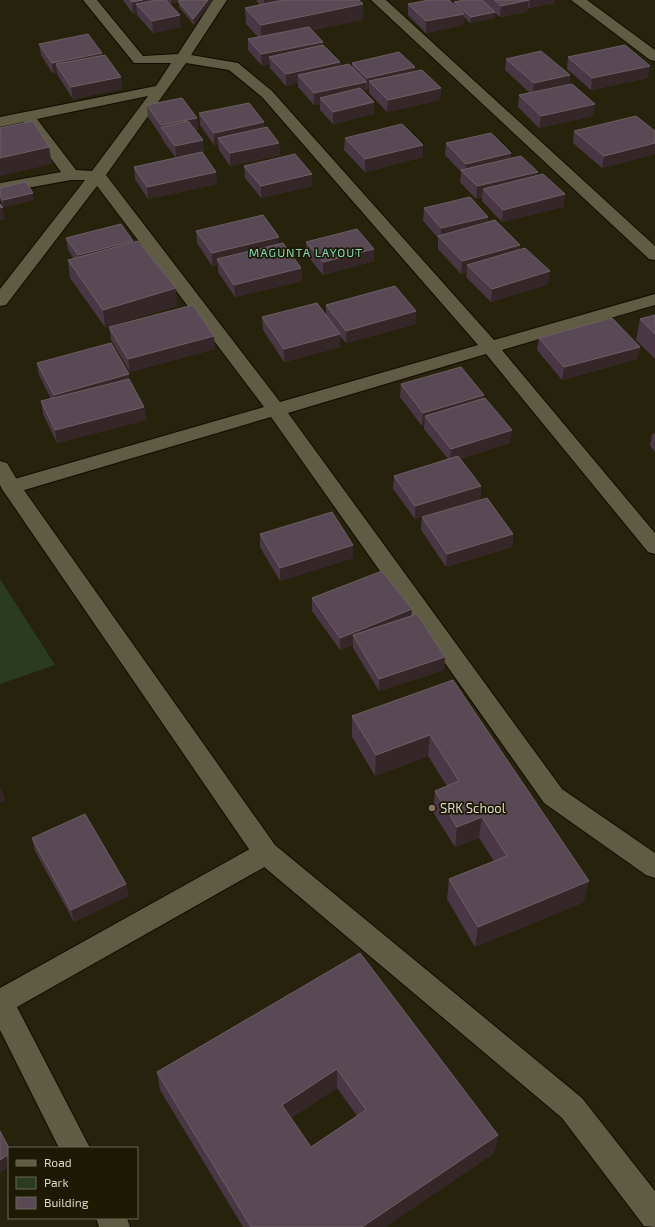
<svg xmlns="http://www.w3.org/2000/svg" width="655" height="1227" viewBox="0 0 655 1227" font-family="'Exo 2',sans-serif">
	<rect width="100%" height="100%" fill="#27220b"/>
	<polygon fill="#2b3c1e" points="0,579 55,665 0,684"/>
	<g fill="none" stroke-linecap="round" stroke-linejoin="round">
		<defs>
			<g id="minor">
				<path d="M83 0H97L143 56 178 54 213 0H227L191 55 238 63 272 91 494 340 655 294V305L502 350 655 533V554L648 552 486 354 288 413 562 789 655 853V878L646 875 544 803 271 417 11 494 4 492 1 487 4 482 264 407 97 186 6 305 0 306V289L85 180H71L0 193V183L61 172 24 122 0 127V117L156 86 171 63H134ZM186 63 229 70 262 97 478 345 280 402 106 175ZM148 96 92 171 76 170 37 119Z"/>
				<polygon points="371,0 386,0 655,246 655,260 649,259"/>
				<polygon points="571,0 587,0 655,50 655,61 650,60"/>
				<polygon points="266,842 275,845 279,853 275,861 17,1007 90,1148 59,1148 0,1030 0,988 257,845"/>
				<polygon points="96,1218 127,1218 130,1227 99,1227"/>
			</g>
			<polygon id="tertiary" points="0,461 7,463 19,483 275,845 582,1098 655,1191 655,1227 644,1226 562,1118 257,861 4,492 0,485"/>
		</defs>
		<use href="#minor" stroke="#100b00" stroke-width="2"/>
		<use href="#tertiary" stroke="#100b00" stroke-width="2"/>
		<use href="#minor" fill="#605b43" fill-rule="evenodd"/>
		<use href="#tertiary" fill="#605b43" fill-rule="evenodd"/>
	</g>
	<g fill="#493745" fill-rule="evenodd">
		<polygon points="123,0 167,0 181,27 153,33 137,15 137,13 133,14"/>
		<polygon points="167,0 212,0 212,1 194,25 179,7 179,2 171,4"/>
		<polygon points="256,0 359,0 363,4 363,20 312,30 323,42 323,45 340,66 352,68 352,63 415,67 415,71 441,88 440,100 387,112 369,93 369,89 367,90 366,89 366,93 374,114 333,124 320,110 320,104 314,105 298,87 298,83 286,86 270,68 270,64 262,66 248,50 248,39 258,37 246,24 245,8 260,5"/>
		<polygon points="464,0 555,0 555,3 529,8 528,8 527,12 500,17 495,13 495,18 470,23 464,17 463,25 426,33 408,15 408,4 454,5 454,2"/>
		<polygon points="39,44 102,53 102,55 121,77 122,89 73,99 58,76 57,73 53,74 41,55"/>
		<polygon points="568,57 648,78 591,90 567,69"/>
		<polygon points="506,59 570,75 569,84 593,116 539,128 518,107 519,95 530,93 505,70"/>
		<polygon points="147,105 197,118 198,130 195,130 204,152 203,152 217,184 148,199 135,179 134,167 176,158 162,139 161,136 148,117"/>
		<polygon points="199,113 264,128 279,143 280,155 230,166 219,150 218,144 214,145 200,125"/>
		<polygon points="574,131 655,131 655,154 602,168 573,143"/>
		<polygon points="345,138 423,157 365,172 344,150"/>
		<polygon points="446,143 511,153 511,158 538,172 537,176 565,194 563,207 502,222 482,201 482,197 476,199 460,182 461,172 445,155"/>
		<polygon points="244,166 312,186 261,198 245,178"/>
		<polygon points="0,188 34,200 4,207 0,200"/>
		<polygon points="424,208 488,217 488,222 520,249 548,284 491,302 466,277 467,272 461,274 438,249 438,238 423,221"/>
		<polygon points="196,231 279,237 279,244 301,268 302,281 235,297 218,272 218,265 212,266 197,243"/>
		<polygon points="66,238 133,241 133,242 177,306 105,327 70,278 68,260 74,259 68,250"/>
		<polygon points="306,242 374,249 374,261 323,275 306,254"/>
		<polygon points="326,305 416,324 346,343 340,336 340,347 284,362 263,330 262,317 326,315"/>
		<polygon points="655,315 655,359 636,340 640,319"/>
		<polygon points="109,327 215,349 130,372 111,340"/>
		<polygon points="539,338 640,347 637,359 562,380 537,350"/>
		<polygon points="37,363 144,407 146,420 57,443 43,414 41,401 51,399 39,375"/>
		<polygon points="401,384 484,399 510,443 460,459 481,486 480,499 415,519 393,489 394,476 448,459 424,429 424,425 422,426 400,397"/>
		<polygon points="655,433 655,452 650,446 652,434"/>
		<polygon points="422,517 513,534 512,547 446,567 421,530"/>
		<polygon points="260,534 353,545 353,558 280,581 260,547"/>
		<polygon points="312,598 411,616 445,657 444,670 379,691 353,648 353,645 340,650 312,611"/>
		<polygon points="453,680 584,902 475,947 447,899 449,879 494,861 479,838 455,847 433,812 435,791 447,786 428,756 375,776 352,737 352,716"/>
		<polygon points="32,838 126,884 128,896 74,922 35,851"/>
		<path d="M360 953 498 1135 494 1153 385 1227H243L160 1090 157 1072ZM337 1088 357 1116 311 1147 291 1118Z"/>
	</g>
	<g fill="#352728">
		<polygon points="143,0 167,0 168,7 136,4 137,13 133,14 132,2"/>
		<polygon points="171,0 189,0 178,1 179,2 171,4"/>
		<polygon points="208,0 212,0 212,1 194,25 193,19"/>
		<polygon points="264,0 310,0 264,9"/>
		<polygon points="529,0 527,12 500,17 501,6"/>
		<polygon points="530,0 555,0 555,3 529,8"/>
		<polygon points="363,4 363,20 261,41 261,25"/>
		<polygon points="495,12 495,18 470,23 471,17"/>
		<polygon points="464,14 463,25 426,33 426,21"/>
		<polygon points="180,15 181,27 153,33 152,21"/>
		<polygon points="323,42 323,54 269,57 270,64 262,66 261,54"/>
		<polygon points="102,53 103,64 56,64 57,73 53,74 52,63"/>
		<polygon points="340,62 340,74 298,75 298,83 286,86 286,74"/>
		<polygon points="650,66 648,78 591,90 592,78"/>
		<polygon points="415,67 415,79 369,81 369,89 367,90 367,78"/>
		<polygon points="570,75 568,87 532,95 534,83"/>
		<polygon points="121,77 122,89 73,99 71,87"/>
		<polygon points="366,82 366,93 320,98 320,104 314,105 314,93"/>
		<polygon points="441,88 440,100 387,112 388,100"/>
		<polygon points="374,102 374,114 333,124 333,112"/>
		<polygon points="595,104 593,116 539,128 541,116"/>
		<polygon points="197,118 198,130 167,136 162,128 161,125"/>
		<polygon points="264,122 264,134 218,138 218,144 214,145 214,133"/>
		<polygon points="203,140 204,152 176,158 175,146"/>
		<polygon points="279,143 280,155 230,166 230,153"/>
		<polygon points="655,143 655,154 602,168 604,156"/>
		<polygon points="423,145 423,157 365,172 365,159"/>
		<polygon points="49,147 52,164 0,176 0,158"/>
		<polygon points="511,153 510,165 465,174 466,164"/>
		<polygon points="216,172 217,184 148,199 147,187"/>
		<polygon points="538,172 536,184 483,189 482,197 476,199 477,186"/>
		<polygon points="312,174 312,186 261,198 261,186"/>
		<polygon points="33,193 34,200 4,207 3,200"/>
		<polygon points="565,194 563,207 502,222 503,210"/>
		<polygon points="3,207 5,220 0,221 0,208"/>
		<polygon points="488,217 487,229 441,238 441,228"/>
		<polygon points="279,237 279,249 217,259 218,265 212,266 212,253"/>
		<polygon points="133,241 134,253 79,267 78,255"/>
		<polygon points="520,245 519,257 467,265 467,272 461,274 462,261"/>
		<polygon points="374,249 374,261 323,275 323,262"/>
		<polygon points="301,268 302,281 235,297 234,285"/>
		<polygon points="550,271 548,284 491,302 492,289"/>
		<polygon points="176,288 177,306 105,327 103,310"/>
		<polygon points="416,311 416,324 346,343 346,331"/>
		<polygon points="340,334 340,347 284,362 284,349"/>
		<polygon points="214,336 215,349 130,372 128,359"/>
		<polygon points="640,347 637,359 562,380 564,367"/>
		<polygon points="129,374 131,387 56,407 54,395"/>
		<polygon points="484,395 483,408 425,416 424,425 422,426 423,413"/>
		<polygon points="144,407 146,420 57,443 55,430"/>
		<polygon points="512,430 510,443 450,462 451,449"/>
		<polygon points="481,486 480,499 415,519 415,506"/>
		<polygon points="513,534 512,547 446,567 447,554"/>
		<polygon points="353,545 353,558 280,581 280,568"/>
		<polygon points="412,609 411,622 353,635 353,645 340,650 340,638"/>
		<polygon points="445,657 444,670 379,691 379,679"/>
		<polygon points="430,735 428,756 375,776 376,755"/>
		<polygon points="2,788 5,801 0,803 0,789"/>
		<polygon points="482,817 479,838 455,847 457,827"/>
		<polygon points="589,881 584,902 475,947 478,927"/>
		<polygon points="126,884 128,896 74,922 71,910"/>
		<polygon points="337,1069 337,1088 283,1123 282,1105"/>
		<polygon points="498,1135 494,1153 385,1227 362,1227"/>
		<polygon points="9,1154 9,1167 0,1173 0,1160"/>
	</g>
	<g fill="#594954" stroke="#6d5f66" fill-rule="evenodd">
		<polygon points="130,0 143,0 132,2"/>
		<polygon points="156,0 166,0 180,15 152,21 136,4"/>
		<polygon points="184,0 208,0 193,19 178,1"/>
		<polygon points="283,0 359,0 363,4 261,25 245,8"/>
		<polygon points="429,0 449,0 464,14 426,21 408,4"/>
		<polygon points="464,0 482,0 495,12 471,17 454,2"/>
		<polygon points="494,0 529,0 501,6"/>
		<polygon points="309,27 323,42 261,54 248,39"/>
		<polygon points="88,34 102,53 52,63 39,44"/>
		<polygon points="323,45 340,62 286,74 269,57"/>
		<polygon points="625,45 650,66 592,78 568,57"/>
		<polygon points="541,51 570,75 534,83 506,59"/>
		<polygon points="399,52 415,67 367,78 352,63"/>
		<polygon points="105,55 121,77 71,87 56,64"/>
		<polygon points="349,64 366,82 314,93 298,75"/>
		<polygon points="422,70 441,88 388,100 369,81"/>
		<polygon points="572,84 595,104 541,116 519,95"/>
		<polygon points="360,88 374,102 333,112 320,98"/>
		<polygon points="182,98 197,118 161,125 147,105"/>
		<polygon points="249,103 264,122 214,133 199,113"/>
		<polygon points="636,116 655,131 655,143 604,156 574,131"/>
		<polygon points="33,121 49,147 0,158 0,128"/>
		<polygon points="188,121 203,140 175,146 161,127"/>
		<polygon points="402,124 423,145 365,159 345,138"/>
		<polygon points="267,127 279,143 230,153 218,138"/>
		<polygon points="491,133 511,153 466,164 446,143"/>
		<polygon points="202,152 216,172 147,187 134,167"/>
		<polygon points="295,154 312,174 261,186 244,166"/>
		<polygon points="521,156 538,172 477,186 461,170"/>
		<polygon points="543,174 565,194 503,210 483,189"/>
		<polygon points="26,182 33,193 3,200 0,196 0,188"/>
		<polygon points="470,197 488,217 441,228 424,208"/>
		<polygon points="0,204 3,207 0,208"/>
		<polygon points="263,215 279,237 212,253 196,231"/>
		<polygon points="495,220 520,245 462,261 438,236"/>
		<polygon points="121,224 133,241 78,255 66,238"/>
		<polygon points="357,229 374,249 323,262 306,242"/>
		<polygon points="138,241 176,288 103,310 68,260"/>
		<polygon points="283,243 301,268 234,285 217,259"/>
		<polygon points="525,248 550,271 492,289 467,265"/>
		<polygon points="395,286 416,311 346,331 326,305"/>
		<polygon points="317,303 340,334 284,349 262,317"/>
		<polygon points="193,305 214,336 128,359 109,327"/>
		<polygon points="655,315 655,334 640,319"/>
		<polygon points="612,318 640,347 564,367 539,338"/>
		<polygon points="111,343 129,374 54,395 37,363"/>
		<polygon points="461,367 484,395 423,413 401,384"/>
		<polygon points="129,379 144,407 55,430 41,401"/>
		<polygon points="485,398 512,430 451,449 425,416"/>
		<polygon points="458,456 481,486 415,506 394,476"/>
		<polygon points="487,498 513,534 447,554 422,517"/>
		<polygon points="332,512 353,545 280,568 260,534"/>
		<polygon points="382,571 412,609 340,638 312,598"/>
		<polygon points="417,614 445,657 379,679 353,635"/>
		<polygon points="453,680 589,881 478,927 449,879 507,856 482,817 457,827 435,791 459,781 430,735 376,755 352,716"/>
		<polygon points="85,814 126,884 71,910 32,838"/>
		<path d="M360 953 498 1135 362 1227H251L157 1072ZM337 1069 366 1110 311 1147 282 1105Z"/>
		<polygon points="0,1131 9,1148 9,1154 0,1160"/>
	</g>
	<circle fill="#8d6e63" stroke="#1d1903" stroke-width="1.5" cx="432" cy="808" r="4"/>
	<g text-anchor="middle" stroke-width="3.5" stroke-linejoin="round" paint-order="stroke">
		<g font-size="12" letter-spacing="1" fill="#7cd9bb" stroke="#1d1903">
			<text x="306" y="257">MAGUNTA LAYOUT</text>
		</g>
		<g font-size="13" fill="#dcd9cc" stroke="#1d1903" text-anchor="start">
			<text x="440" y="813">SRK School</text>
		</g>
	</g>
	<rect x="8" y="1147" width="130" height="72" fill="#1d1903" stroke="#696653"/>
	<rect x="16" y="1160" width="20" height="6" fill="#605b43" stroke="#696653"/>
	<text x="44" y="1167" font-size="12" fill="#dcd9cc">Road</text>
	<rect x="16" y="1177" width="20" height="12" fill="#2b3c1e" stroke="#696653"/>
	<text x="44" y="1187" font-size="12" fill="#dcd9cc">Park</text>
	<rect x="16" y="1197" width="20" height="12" fill="#594954" stroke="#696653"/>
	<text x="44" y="1207" font-size="12" fill="#dcd9cc">Building</text>
</svg>
